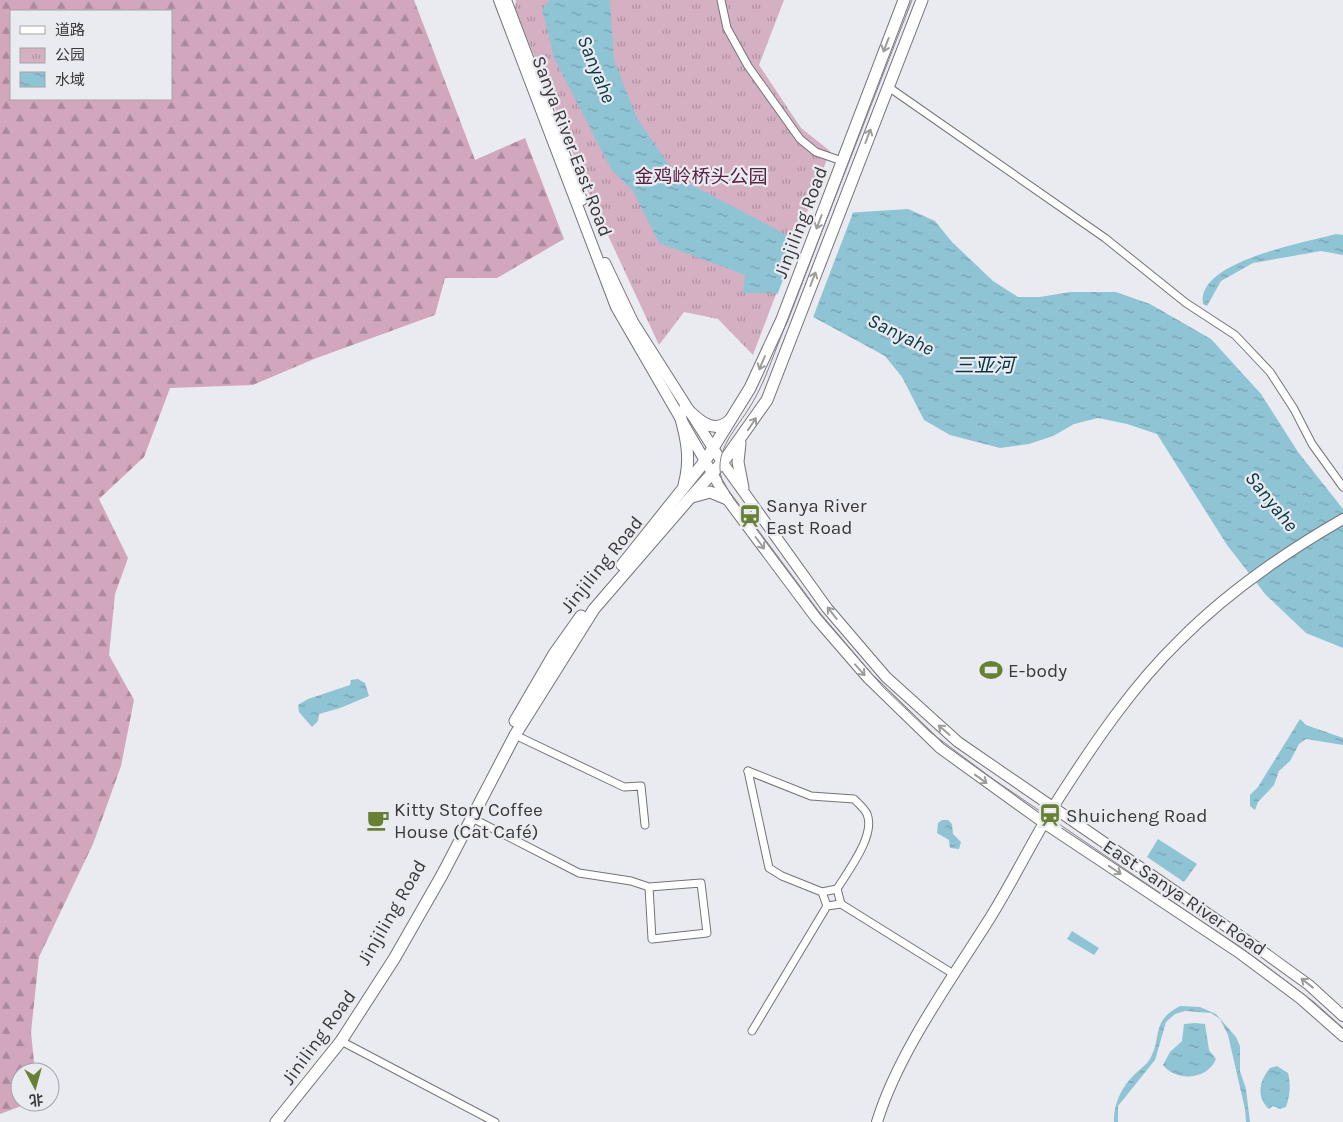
<svg xmlns="http://www.w3.org/2000/svg" width="1343" height="1122" viewBox="0 0 1343 1122" font-family="Karla,'Noto Sans SC',sans-serif">
	<defs>
		<pattern id="forest-firs" width="22" height="20" patternUnits="userSpaceOnUse" patternTransform="scale(1.25)"><rect width="22" height="20" fill="#d2a6bd"/><path d="M5 1l3.5 6h-7zM16 11l3.5 6h-7z" fill="#ab889b"/></pattern>
		<pattern id="park-tufts" width="24" height="20" patternUnits="userSpaceOnUse" patternTransform="scale(1.25)"><rect width="24" height="20" fill="#d5b0c3"/><path d="M3 7l-1-3M5 7V3M7 7l1-3M15 17l-1-3M17 17v-4M19 17l1-3" fill="none" stroke="#ae90a0"/></pattern>
		<pattern id="water-ripples" width="26" height="14" patternUnits="userSpaceOnUse" patternTransform="scale(1.25)"><rect width="26" height="14" fill="#8fc4d5"/><path d="M2 4q2-2 4 0t4 0M15 11q2-2 4 0t4 0" fill="none" stroke="#76a0ae"/></pattern>
	</defs>
	<rect width="100%" height="100%" fill="#eaeaf1"/>
	<path fill="url(#forest-firs)" fill-rule="evenodd" d="M0 0H414L475 160 525 138 564 239 497 278H445L435 315 314 359 253 385 170 388 144 457 99 499 128 558 115 594 109 655 134 700 121 766 93 844 39 957 31 1032 35 1072H20V1102H32L0 1114ZM11 11H171V99H11Z"/>
	<polygon fill="url(#park-tufts)" points="516,0 784,0 759,65 801,128 830,151 753,355 718,319 684,312 659,345 591,199 515,8"/>
	<g fill="url(#water-ripples)">
		<polygon points="550,0 610,0 614,60 637,118 677,177 800,242 830,214 908,209 935,221 952,242 993,281 1018,297 1040,297 1070,292 1116,292 1150,304 1211,339 1261,394 1298,452 1343,509 1343,648 1306,633 1266,595 1227,545 1157,434 1127,424 1098,418 1074,424 1053,436 1029,444 1000,448 950,435 924,420 902,377 885,356 780,299 776,293 743,293 745,275 659,243 633,191 611,169 554,58 542,9"/>
		<path d="M1336 234 1343 235V255L1321 251 1253 263 1221 281 1207 306 1203 304C1195 261 1308 242 1336 234Z"/>
		<polygon points="358,679 365,683 369,696 340,708 319,714 318,721 312,727 299,712 298,705 308,699 350,685 351,680"/>
		<polygon points="1300,719 1306,725 1343,738 1343,745 1306,739 1299,744 1290,761 1279,771 1274,785 1258,802 1255,810 1250,806 1250,795 1258,787"/>
		<polygon points="942,820 948,820 952,824 953,834 961,842 959,849 950,848 949,840 937,833 938,823"/>
		<polygon points="1158,839 1197,864 1184,882 1147,857"/>
		<polygon points="1072,931 1099,948 1094,955 1067,939"/>
		<path d="M1180 1006 1200 1007 1216 1014 1236 1037 1240 1046V1071L1246 1089 1250 1122H1246L1245 1109 1228 1035 1220 1019 1211 1013 1185 1011 1175 1014 1166 1022 1155 1060 1118 1106V1122H1114C1113 1105 1122 1086 1135 1074 1141 1068 1147 1065 1151 1057 1162 1036 1151 1021 1180 1006Z"/>
		<path d="M1195 1023 1205 1024 1209 1050 1216 1059C1208 1080 1176 1082 1163 1065L1170 1052 1182 1041 1184 1024Z"/>
		<path d="M1277 1066 1288 1073C1291 1085 1290 1095 1286 1107L1280 1109 1273 1106 1269 1109C1256 1097 1259 1081 1270 1068Z"/>
	</g>
	<polygon fill="#eaeaf1" points="854,210 812,320 778,301 776,298 799,238 829,212"/>
	<g fill="none" stroke-linecap="round" stroke-linejoin="round">
		<defs>
			<g id="street">
				<polyline points="721,0 727,28 748,66 800,139 816,152 842,161"/>
				<polyline points="887,86 1105,238 1186,303 1235,335 1270,372 1294,409 1312,444 1343,487"/>
				<polyline points="515,735 624,787 641,786 645,825"/>
				<path d="M748 771 811 796 854 799C858 803 865 809 867 814 876 835 848 871 837 889L841 904"/>
				<polyline points="748,771 769,868 782,876 822,892"/>
				<polyline points="472,818 579,873 631,881 649,887 701,883 707,933 652,939 649,887"/>
				<polyline points="827,906 822,892 837,889"/>
				<polyline points="752,1031 827,906 841,904 955,975"/>
				<polyline points="341,1041 495,1122"/>
			</g>
			<g id="secondary">
				<polyline points="499,0 616,307 727,499 816,618 868,678 940,748 1044,823 1238,952 1301,999 1343,1036"/>
				<polyline points="506,0 582,200"/>
				<polyline points="605,263 633,322 720,459 827,608 886,677 958,742 1262,951 1309,985 1343,1016"/>
				<path d="M877 1122C898 1053 951 980 990 918 1016 876 1037 831 1064 790 1097 739 1134 685 1178 642 1226 593 1284 553 1343 519"/>
			</g>
			<g id="primary">
				<path d="M685 407C697 419 714 436 730 420"/>
				<path d="M680 415C687 440 691 460 684 485"/>
				<polyline points="740,443 738,462 743,488"/>
				<polyline points="692,497 710,492 727,499"/>
				<polyline points="622,565 705,461 750,388 782,319 904,0"/>
				<polyline points="515,721 554,654 581,616"/>
				<polyline points="276,1122 341,1041 394,959 442,875 515,735 594,609 689,499 726,458 767,400 922,0"/>
			</g>
		</defs>
		<use href="#street" stroke="#737479" stroke-width="9"/>
		<use href="#secondary" stroke="#737479" stroke-width="12"/>
		<use href="#primary" stroke="#737479" stroke-width="13"/>
		<use href="#street" stroke="#fff" stroke-width="7"/>
		<use href="#secondary" stroke="#fff" stroke-width="10"/>
		<use href="#primary" stroke="#fff" stroke-width="11"/>
		<path stroke="#838387" stroke-width="1" d="M912 0 766 375C761 387 755 399 748 410 733 433 712 454 723 483L820 613 883 687 930 732 993 779 1257 959 1314 1002 1343 1028"/>
	</g>
	<defs><path id="oneway-shaft" d="M-6 0H5M1.5-3L5.5 0L1.5 3" fill="none" stroke-width="1.6" stroke-linecap="round" stroke-linejoin="round" transform="scale(1.25)"/></defs>
	<g stroke="#9c9c9d">
		<use href="#oneway-shaft" transform="translate(886 45) rotate(111)"/>
		<use href="#oneway-shaft" transform="translate(868 136) rotate(-69)"/>
		<use href="#oneway-shaft" transform="translate(819 222) rotate(111)"/>
		<use href="#oneway-shaft" transform="translate(813 279) rotate(-69)"/>
		<use href="#oneway-shaft" transform="translate(762 363) rotate(113)"/>
		<use href="#oneway-shaft" transform="translate(752 424) rotate(-56)"/>
		<use href="#oneway-shaft" transform="translate(760 543) rotate(53)"/>
		<use href="#oneway-shaft" transform="translate(832 613) rotate(-128)"/>
		<use href="#oneway-shaft" transform="translate(860 670) rotate(48)"/>
		<use href="#oneway-shaft" transform="translate(944 730) rotate(-139)"/>
		<use href="#oneway-shaft" transform="translate(981 779) rotate(36)"/>
		<use href="#oneway-shaft" transform="translate(1115 870) rotate(34)"/>
		<use href="#oneway-shaft" transform="translate(1307 983) rotate(-142)"/>
	</g>
	<defs>
		<symbol id="station-bare" viewBox="-9 -9 18 18"><path d="M-3-6H3Q5-6 5-4V2Q5 4 3 4L4.5 6H3L1.5 4h-3L-3 6H-4.5L-3 4Q-5 4-5 2V-4Q-5-6-3-6ZM-3.5-4v3h7v-3ZM-3.5 1v1.5H-2V1ZM2 1v1.5H3.5V1Z" fill="#678034" stroke="#eaeaf1" stroke-width="2.5" paint-order="stroke"/></symbol>
		<symbol id="stadium-bare" viewBox="-9 -9 18 18"><path d="M0-5a6.5 5 0 1 0 0 10a6.5 5 0 1 0 0-10ZM-3.5-1.8h7v3.6h-7Z" fill="#678034" stroke="#eaeaf1" stroke-width="2.5" paint-order="stroke"/></symbol>
		<symbol id="cafe-bare" viewBox="-9 -9 18 18"><path d="M-5.5-4.5H6V0H3Q3 3.5 0 3.5H-2.5Q-5.5 3.5-5.5 0ZM3-3.2v2h1.7v-2ZM-6 4.5H4V6H-6Z" fill="#678034" stroke="#eaeaf1" stroke-width="2.5" paint-order="stroke"/></symbol>
	</defs>
	<g fill-rule="evenodd">
		<use href="#station-bare" x="734" y="500" width="32" height="32"/>
		<use href="#stadium-bare" x="975" y="654" width="32" height="32"/>
		<use href="#station-bare" x="1034" y="799" width="32" height="32"/>
		<use href="#cafe-bare" x="362" y="804" width="32" height="32"/>
	</g>
	<g text-anchor="middle" stroke-width="4.5" stroke-linejoin="round" paint-order="stroke">
		<g font-size="19" fill="#39393b" stroke="#eaeaf1">
			<text transform="translate(573 146) rotate(69)" y="7">Sanya River East Road</text>
			<text transform="translate(800 222) rotate(-69)" y="7">Jinjiling Road</text>
			<text transform="translate(601 564) rotate(-51)" y="7">Jinjiling Road</text>
			<text transform="translate(1185 897) rotate(34)" y="7">East Sanya River Road</text>
			<text transform="translate(391 912) rotate(-60)" y="7">Jinjiling Road</text>
			<text transform="translate(318 1037) rotate(-54)" y="7">Jiniling Road</text>
		</g>
		<g font-size="19" fill="#572141" stroke="#eaeaf1">
			<text x="701" y="183">金鸡岭桥头公园</text>
		</g>
		<g font-size="19" fill="#39393b" stroke="#eaeaf1" text-anchor="start">
			<text x="766" y="512">Sanya River<tspan x="766" dy="22">East Road</tspan></text>
			<text x="1008" y="677">E-body</text>
			<text x="394" y="816">Kitty Story Coffee<tspan x="394" dy="22">House (Cat Café)</tspan></text>
			<text x="1066" y="822">Shuicheng Road</text>
		</g>
		<g font-size="20" font-style="italic" fill="#053744" stroke="#eaeaf1">
			<text transform="translate(597 69) rotate(68)" y="7">Sanyahe</text>
			<text transform="translate(901 334) rotate(26)" y="7">Sanyahe</text>
			<text x="984" y="372">三亚河</text>
			<text transform="translate(1272 501) rotate(51)" y="7">Sanyahe</text>
		</g>
	</g>
	<rect x="10" y="10" width="162" height="90" fill="#eaeaf1" stroke="#a3a3a8"/>
	<rect x="20" y="26" width="25" height="8" fill="#ffffff" stroke="#a3a3a8"/>
	<text x="55" y="35" font-size="15" fill="#39393b">道路</text>
	<rect x="20" y="48" width="25" height="15" fill="url(#park-tufts)" stroke="#a3a3a8"/>
	<text x="55" y="60" font-size="15" fill="#39393b">公园</text>
	<rect x="20" y="72" width="25" height="15" fill="url(#water-ripples)" stroke="#a3a3a8"/>
	<text x="55" y="85" font-size="15" fill="#39393b">水域</text>
	<g transform="translate(35 1087) rotate(174)"><circle r="24" fill="#eaeaf1" stroke="#a3a3a8"/>
	<path d="M0-4L9 19L0 12L-9 19Z" fill="#678034"/>
	<text y="-8" font-size="14" font-weight="bold" text-anchor="middle" fill="#39393b">北</text>
	</g>
</svg>
